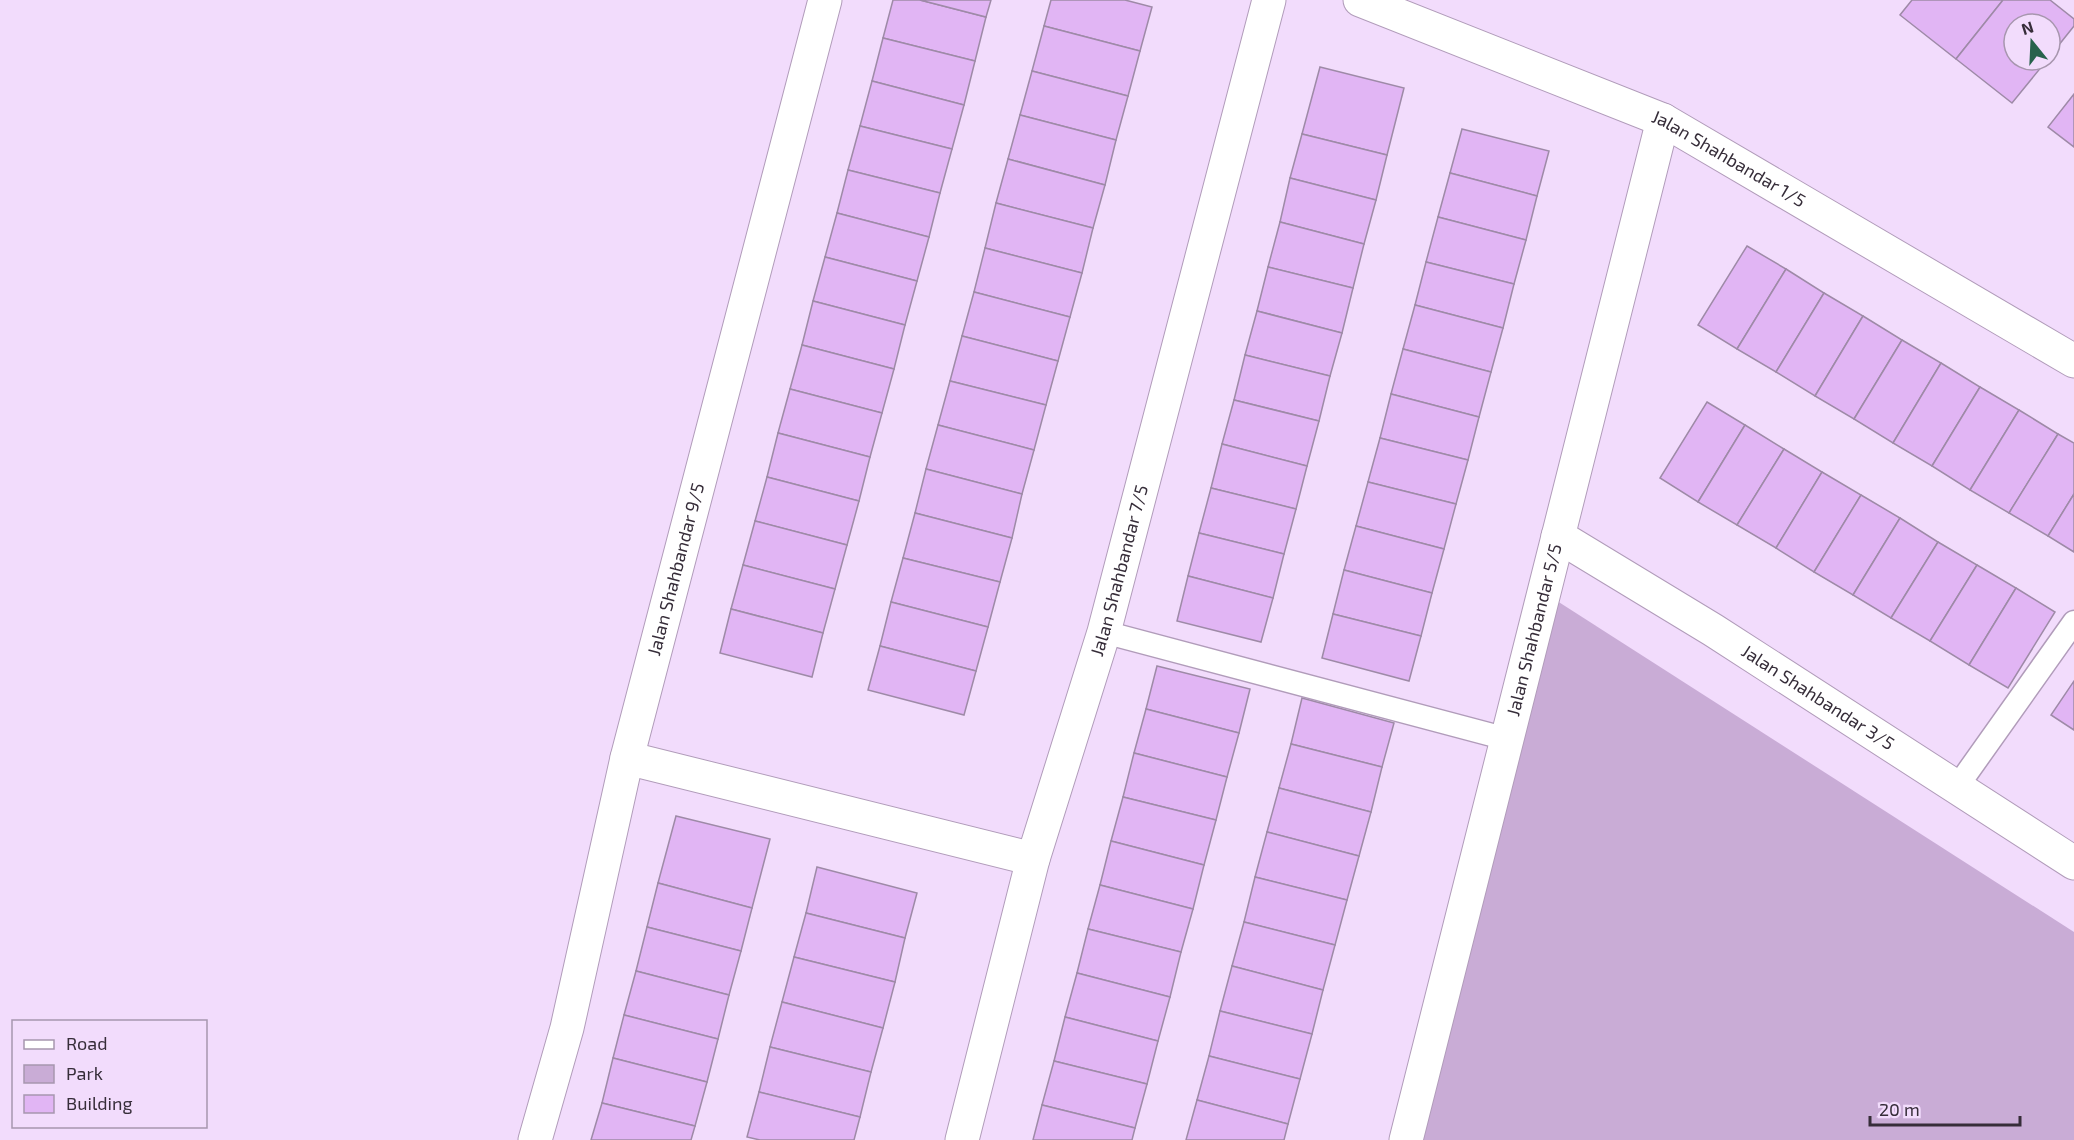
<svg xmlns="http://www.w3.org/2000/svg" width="2074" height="1140" viewBox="0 0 2074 1140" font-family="'Exo 2',sans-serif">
	<rect width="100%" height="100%" fill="#f2dcfc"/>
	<polygon fill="#c9acd6" points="1554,599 2074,932 2074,1140 1416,1140"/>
	<g fill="#e1b5f4" stroke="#9e8aa7" stroke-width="1.5">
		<polygon points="893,0 920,0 986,17 975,61 883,38"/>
		<polygon points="920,0 991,0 986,17"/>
		<polygon points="1051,0 1125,0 1152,7 1140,51 1044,26"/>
		<polygon points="1912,0 2003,0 1956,59 1900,15"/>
		<polygon points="2003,0 2050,0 2074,19 2074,26 2050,56 2050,24 2014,24 2014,60 2047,60 2012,103 1956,59"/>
		<polygon points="1044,26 1140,51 1128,96 1032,71"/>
		<polygon points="883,38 975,61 964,105 872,81"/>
		<polygon points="1320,67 1404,88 1387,155 1302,134"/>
		<polygon points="1032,71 1128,96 1116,140 1020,115"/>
		<polygon points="872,81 964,105 952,149 860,126"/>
		<polygon points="2074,94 2074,147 2048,127"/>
		<polygon points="1020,115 1116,140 1105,185 1008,159"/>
		<polygon points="860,126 952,149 940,193 848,170"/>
		<polygon points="1462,129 1549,151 1537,196 1450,173"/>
		<polygon points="1302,134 1387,155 1376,200 1290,178"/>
		<polygon points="1008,159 1105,185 1093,228 996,203"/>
		<polygon points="848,170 940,193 929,237 837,213"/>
		<polygon points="1450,173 1537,196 1526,240 1438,217"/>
		<polygon points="1290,178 1376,200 1364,244 1280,222"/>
		<polygon points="996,203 1093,228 1082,273 985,248"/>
		<polygon points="837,213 929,237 917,281 825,257"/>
		<polygon points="1438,217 1526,240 1514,284 1426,262"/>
		<polygon points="1280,222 1364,244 1353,288 1268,267"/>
		<polygon points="1747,246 1786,269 1737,349 1698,325"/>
		<polygon points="985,248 1082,273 1070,317 974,292"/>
		<polygon points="825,257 917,281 905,325 813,301"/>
		<polygon points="1426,262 1514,284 1503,328 1415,305"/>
		<polygon points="1268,267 1353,288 1342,333 1257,311"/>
		<polygon points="1786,269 1824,293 1776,372 1737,349"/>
		<polygon points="974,292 1070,317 1058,361 962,336"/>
		<polygon points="1824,293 1863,316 1815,396 1776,372"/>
		<polygon points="813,301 905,325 894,369 802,345"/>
		<polygon points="1415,305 1503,328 1491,372 1403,349"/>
		<polygon points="1257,311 1342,333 1330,376 1245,355"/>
		<polygon points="1863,316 1902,340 1854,419 1815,396"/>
		<polygon points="962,336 1058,361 1046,405 950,381"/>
		<polygon points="1902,340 1941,363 1893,443 1854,419"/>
		<polygon points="802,345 894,369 882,413 790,389"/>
		<polygon points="1403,349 1491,372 1479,417 1391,394"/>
		<polygon points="1245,355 1330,376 1319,421 1234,400"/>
		<polygon points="1941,363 1980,387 1932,466 1893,443"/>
		<polygon points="950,381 1046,405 1034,450 938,425"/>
		<polygon points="1980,387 2019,410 1970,490 1932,466"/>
		<polygon points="790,389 882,413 870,457 778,433"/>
		<polygon points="1391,394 1479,417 1468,460 1380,438"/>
		<polygon points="1234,400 1319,421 1307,466 1222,444"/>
		<polygon points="1707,402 1745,425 1698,502 1660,478"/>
		<polygon points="2019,410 2058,434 2009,513 1970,490"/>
		<polygon points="938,425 1034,450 1022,494 926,469"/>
		<polygon points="1745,425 1784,449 1737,525 1698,502"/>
		<polygon points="778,433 870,457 859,501 767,477"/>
		<polygon points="2058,434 2074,443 2074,494 2048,536 2009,513"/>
		<polygon points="1380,438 1468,460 1456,504 1368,482"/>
		<polygon points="1222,444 1307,466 1296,509 1211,488"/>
		<polygon points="1784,449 1822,472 1776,548 1737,525"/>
		<polygon points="926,469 1022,494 1012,538 915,513"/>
		<polygon points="1822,472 1861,495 1814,572 1776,548"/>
		<polygon points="767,477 859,501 847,545 755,521"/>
		<polygon points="1368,482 1456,504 1444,549 1356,526"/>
		<polygon points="1211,488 1296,509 1284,554 1199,533"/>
		<polygon points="2074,494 2074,552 2048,536"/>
		<polygon points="1861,495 1900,518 1853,595 1814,572"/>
		<polygon points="915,513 1012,538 1000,582 903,558"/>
		<polygon points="1900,518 1938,542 1891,618 1853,595"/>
		<polygon points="755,521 847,545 835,589 743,565"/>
		<polygon points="1356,526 1444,549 1432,593 1344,570"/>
		<polygon points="1199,533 1284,554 1273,598 1188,576"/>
		<polygon points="1938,542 1977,565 1930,641 1891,618"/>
		<polygon points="903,558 1000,582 988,627 891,602"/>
		<polygon points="743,565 835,589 823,633 731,609"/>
		<polygon points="1977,565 2016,588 1969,665 1930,641"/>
		<polygon points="1344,570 1432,593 1421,636 1333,614"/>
		<polygon points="1188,576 1273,598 1261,642 1177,621"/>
		<polygon points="2016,588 2055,612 2008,688 1969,665"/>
		<polygon points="891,602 988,627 976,671 880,646"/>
		<polygon points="731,609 823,633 812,677 720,653"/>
		<polygon points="1333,614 1421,636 1409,681 1322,658"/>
		<polygon points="880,646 976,671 964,715 868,690"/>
		<polygon points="1157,666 1250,689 1239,733 1146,709"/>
		<polygon points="2074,681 2074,730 2051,715"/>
		<polygon points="1302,698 1394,723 1382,767 1291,744"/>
		<polygon points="1146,709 1239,733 1227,777 1134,753"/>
		<polygon points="1291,744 1382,767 1371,812 1279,788"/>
		<polygon points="1134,753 1227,777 1216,820 1123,797"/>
		<polygon points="1279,788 1371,812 1359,856 1267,832"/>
		<polygon points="1123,797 1216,820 1204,865 1111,841"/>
		<polygon points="676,816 770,839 752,908 658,883"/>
		<polygon points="1267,832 1359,856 1347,900 1255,877"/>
		<polygon points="1111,841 1204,865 1193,909 1100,885"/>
		<polygon points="817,867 917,893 905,938 806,913"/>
		<polygon points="1255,877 1347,900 1335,945 1244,922"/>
		<polygon points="658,883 752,908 741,951 647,927"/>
		<polygon points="1100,885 1193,909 1181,952 1088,929"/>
		<polygon points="806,913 905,938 895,982 794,957"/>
		<polygon points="1244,922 1335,945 1323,990 1232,966"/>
		<polygon points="647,927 741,951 729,995 636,971"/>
		<polygon points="1088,929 1181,952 1170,997 1077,973"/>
		<polygon points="794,957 895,982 883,1028 782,1002"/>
		<polygon points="1232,966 1323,990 1312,1034 1220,1011"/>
		<polygon points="636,971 729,995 718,1039 624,1015"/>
		<polygon points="1077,973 1170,997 1158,1041 1065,1017"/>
		<polygon points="782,1002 883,1028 871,1072 770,1047"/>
		<polygon points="1220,1011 1312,1034 1300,1079 1209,1056"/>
		<polygon points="624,1015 718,1039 707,1082 613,1058"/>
		<polygon points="1065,1017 1158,1041 1147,1084 1054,1061"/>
		<polygon points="770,1047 871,1072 860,1117 759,1092"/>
		<polygon points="1209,1056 1300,1079 1288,1124 1197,1100"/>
		<polygon points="613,1058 707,1082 695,1126 602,1103"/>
		<polygon points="1054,1061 1147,1084 1135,1128 1042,1105"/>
		<polygon points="759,1092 860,1117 854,1140 760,1140 747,1137"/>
		<polygon points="1197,1100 1288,1124 1284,1140 1186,1140"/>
		<polygon points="602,1103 695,1126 691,1140 591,1140"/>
		<polygon points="1042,1105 1135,1128 1132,1140 1033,1140"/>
	</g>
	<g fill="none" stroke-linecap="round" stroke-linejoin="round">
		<defs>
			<g id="lane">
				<polyline points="1104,632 1507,739"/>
				<polyline points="1957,787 2074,622"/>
			</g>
			<g id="street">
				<path id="s1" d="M1360 0 1663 120 2074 361"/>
				<path id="s2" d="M1558 536 1713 630 2074 863"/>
				<polyline points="627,758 1033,859"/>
				<path id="s3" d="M535 1140 567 1028 627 758 825 0"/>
				<path id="s4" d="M962 1140 1033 859 1104 632 1269 0"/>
				<path id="s5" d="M1406 1140 1663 120"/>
			</g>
		</defs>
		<use href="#lane" stroke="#b19cba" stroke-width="25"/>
		<use href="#street" stroke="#b19cba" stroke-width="35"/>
		<use href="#lane" stroke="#fff" stroke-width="22"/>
		<use href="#street" stroke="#fff" stroke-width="33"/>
	</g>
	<g text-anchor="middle" stroke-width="4.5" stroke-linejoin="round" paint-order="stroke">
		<g font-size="18" fill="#362d39" stroke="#f2dcfc">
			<text dy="6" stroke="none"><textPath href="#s1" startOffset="402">Jalan Shahbandar 1/5</textPath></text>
			<text dy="6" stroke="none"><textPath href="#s3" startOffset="588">Jalan Shahbandar 9/5</textPath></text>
			<text dy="6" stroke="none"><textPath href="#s4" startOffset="591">Jalan Shahbandar 7/5</textPath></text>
			<text dy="6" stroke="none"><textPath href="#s5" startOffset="526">Jalan Shahbandar 5/5</textPath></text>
			<text dy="6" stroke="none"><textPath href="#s2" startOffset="306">Jalan Shahbandar 3/5</textPath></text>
		</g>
	</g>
	<rect x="12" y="1020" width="195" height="108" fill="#f2dcfc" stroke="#a796ae" stroke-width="1.5"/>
	<rect x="24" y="1040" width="30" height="9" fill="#ffffff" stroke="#a796ae" stroke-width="1.5"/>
	<text x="66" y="1050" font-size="18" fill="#362d39">Road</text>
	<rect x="24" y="1065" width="30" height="18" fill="#c9acd6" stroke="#a796ae" stroke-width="1.5"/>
	<text x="66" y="1080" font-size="18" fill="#362d39">Park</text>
	<rect x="24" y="1095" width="30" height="18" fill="#e1b5f4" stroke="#a796ae" stroke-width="1.5"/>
	<text x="66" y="1110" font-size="18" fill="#362d39">Building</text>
	<g transform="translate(2032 42) rotate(342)"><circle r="28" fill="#f2dcfc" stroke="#a796ae" stroke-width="1.5"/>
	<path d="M0-4.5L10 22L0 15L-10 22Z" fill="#27624c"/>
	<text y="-9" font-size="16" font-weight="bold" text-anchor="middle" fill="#362d39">N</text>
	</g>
	<path d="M1870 1116v9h150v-9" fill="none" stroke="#362d39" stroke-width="3"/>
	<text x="1879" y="1116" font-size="18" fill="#362d39" stroke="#f2dcfc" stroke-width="4.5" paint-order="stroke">20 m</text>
</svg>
